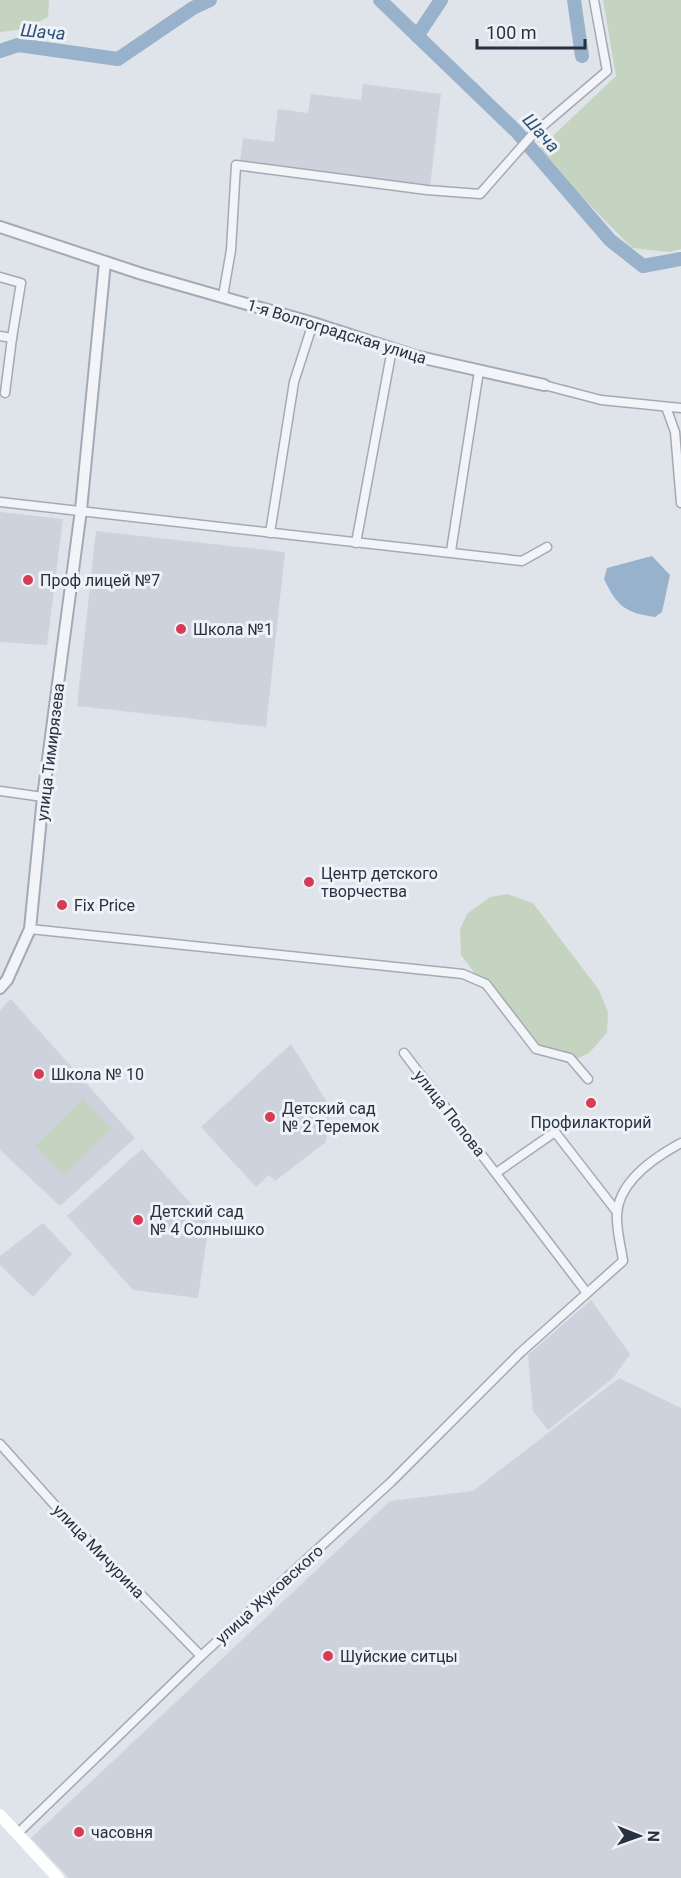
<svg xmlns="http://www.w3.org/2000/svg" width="681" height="1878" viewBox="0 0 681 1878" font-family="Roboto,sans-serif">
	<rect width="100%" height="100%" fill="#dfe3ea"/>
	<g fill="#cdd2dc">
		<polygon points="363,84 441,94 430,186 240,161 243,138 274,142 278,109 308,113 311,94 361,100"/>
		<polygon points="0,512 63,519 47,645 0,642"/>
		<polygon points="96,531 285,552 266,727 77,706"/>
		<polygon points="11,999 135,1138 60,1206 0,1150 0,1010"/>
		<polygon points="291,1044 330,1107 326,1142 275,1181 269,1175 256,1187 201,1127"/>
		<polygon points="142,1149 209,1224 198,1298 133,1290 67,1216"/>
		<polygon points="43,1223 72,1254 33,1297 0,1265 0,1256"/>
		<polygon points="591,1300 630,1354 613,1378 548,1430 533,1411 528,1355"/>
		<polygon points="619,1378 681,1408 681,1878 69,1878 31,1838 390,1501 473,1491"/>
	</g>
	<g fill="#c5d4c0">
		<polygon points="0,0 49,0 48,17 26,29 0,32"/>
		<polygon points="603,0 681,0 681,249 670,252 632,248 537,151 616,76"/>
		<polygon points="507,894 533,903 599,990 608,1012 607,1033 589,1053 570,1062 534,1053 461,955 460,929 467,914 490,897"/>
		<polygon points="83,1099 112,1129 64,1176 35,1146"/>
	</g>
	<path fill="#98b2cc" d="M652 556 670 575 662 612 655 617C625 613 617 606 604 579L607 568Z"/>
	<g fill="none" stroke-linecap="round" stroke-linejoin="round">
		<g stroke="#98b2cc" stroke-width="14">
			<polyline points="380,0 516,131 610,240 643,266 681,259"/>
			<polyline points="574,0 582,56"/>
			<polyline points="417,36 441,0"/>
			<polyline points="0,51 18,45 118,59 193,8 210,0"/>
		</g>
		<defs>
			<g id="minor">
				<polyline points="0,277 21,283 12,338"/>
				<polyline points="223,296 231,250 236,165 427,190 480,194 532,135 607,71 594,0"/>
				<polyline points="0,336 12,338 5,393"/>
				<polyline points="544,385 601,400 681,408"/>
				<polyline points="666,407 675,432 681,503"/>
				<polyline points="0,502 522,561 547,547"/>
				<polyline points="270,533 294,382 313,323"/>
				<polyline points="356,543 392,349"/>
				<polyline points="451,551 479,371"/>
				<polyline points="0,791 43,797"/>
				<polyline points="30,929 463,974 486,984 536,1049 570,1058 588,1079"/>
				<polyline points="404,1053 587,1293"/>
				<polyline points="496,1173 555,1132 617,1212"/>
				<polyline points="0,1444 69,1521 201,1656"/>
				<path d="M17 1834 201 1656 391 1482 520 1353 623 1261C621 1246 616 1229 617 1214 619 1181 655 1157 681 1143"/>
			</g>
			<g id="tertiary">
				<polyline points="0,227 142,274 313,323 415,356 544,385"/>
				<polyline points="0,988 7,980 30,929 43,797 81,510 105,262"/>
			</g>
		</defs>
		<use href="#minor" stroke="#a4aab4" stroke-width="11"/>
		<use href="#tertiary" stroke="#a4aab4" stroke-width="14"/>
		<use href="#minor" stroke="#f2f4f8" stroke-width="8"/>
		<use href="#tertiary" stroke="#f2f4f8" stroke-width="10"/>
		<polyline stroke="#fff" stroke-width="12" points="0,1815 58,1878"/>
	</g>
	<g fill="#d73c55" stroke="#eff2f7" stroke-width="2">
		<circle cx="28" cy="580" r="6"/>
		<circle cx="181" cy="629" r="6"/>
		<circle cx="309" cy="882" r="6"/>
		<circle cx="62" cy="905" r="6"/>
		<circle cx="39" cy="1074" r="6"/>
		<circle cx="591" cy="1103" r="6"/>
		<circle cx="270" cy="1117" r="6"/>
		<circle cx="138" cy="1220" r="6"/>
		<circle cx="328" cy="1656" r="6"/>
		<circle cx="79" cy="1832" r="6"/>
	</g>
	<g text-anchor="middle" stroke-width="6" stroke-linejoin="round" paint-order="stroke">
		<g font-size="16" fill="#273142" stroke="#eff2f7">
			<text transform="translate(337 331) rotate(17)" y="6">1-я Волгоградская улица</text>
			<text transform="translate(50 752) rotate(-83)" y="6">улица Тимирязева</text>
			<text transform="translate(450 1113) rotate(52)" y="6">улица Попова</text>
			<text transform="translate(99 1551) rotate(46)" y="6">улица Мичурина</text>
			<text transform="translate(269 1594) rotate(-42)" y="6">улица Жуковского</text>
		</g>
		<g font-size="16" fill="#273142" stroke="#eff2f7" text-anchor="start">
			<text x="40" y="586">Проф лицей №7</text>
			<text x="193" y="635">Школа №1</text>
			<text x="321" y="879">Центр детского<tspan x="321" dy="18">творчества</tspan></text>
			<text x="74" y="911">Fix Price</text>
			<text x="51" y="1080">Школа № 10</text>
			<text x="282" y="1114">Детский сад<tspan x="282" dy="18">№ 2 Теремок</tspan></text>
			<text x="591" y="1128" text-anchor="middle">Профилакторий</text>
			<text x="150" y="1217">Детский сад<tspan x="150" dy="18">№ 4 Солнышко</tspan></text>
			<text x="340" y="1662">Шуйские ситцы</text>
			<text x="91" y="1838">часовня</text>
		</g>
		<g font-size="18" font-style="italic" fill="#2f5078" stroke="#eff2f7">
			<text transform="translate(43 32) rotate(5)" y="6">Шача</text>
			<text transform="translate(541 133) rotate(48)" y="6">Шача</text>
		</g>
	</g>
	<g transform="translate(639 1836) rotate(91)" stroke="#eff2f7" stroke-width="4.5" paint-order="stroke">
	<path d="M0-4.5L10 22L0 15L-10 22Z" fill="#273142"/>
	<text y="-9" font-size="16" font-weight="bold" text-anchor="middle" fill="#273142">N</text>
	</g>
	<path d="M477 39v9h108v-9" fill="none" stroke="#273142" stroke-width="3"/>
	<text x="486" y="39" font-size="18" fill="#273142" stroke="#eff2f7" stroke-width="4.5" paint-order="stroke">100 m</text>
</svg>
